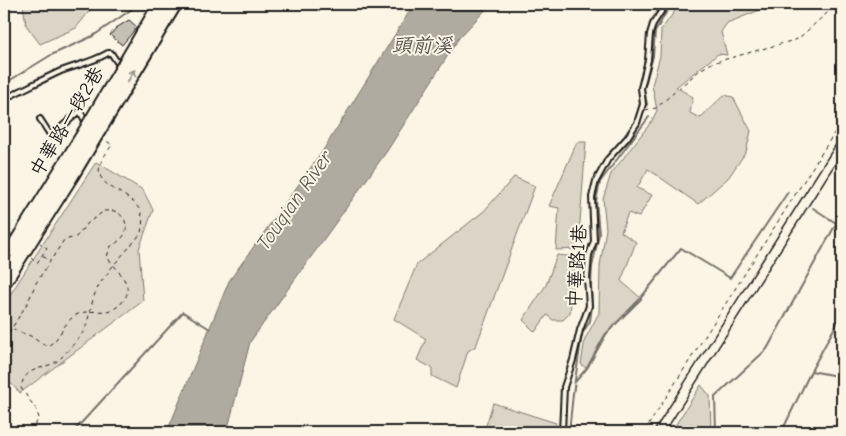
<svg xmlns="http://www.w3.org/2000/svg" width="846" height="436" viewBox="0 0 846 436" font-family="'Comic Neue','LXGW WenKai TC',sans-serif">
	<rect width="100%" height="100%" fill="#fcf5e5"/>
	<filter id="ink" filterUnits="userSpaceOnUse"><feTurbulence type="fractalNoise" baseFrequency=".02" numOctaves="2"/><feDisplacementMap in="SourceGraphic" scale="10" xChannelSelector="R" yChannelSelector="G"/><feConvolveMatrix kernelMatrix="1 2 1 2 8 2 1 2 1" color-interpolation-filters="sRGB"/></filter>
	<g filter="url(#ink)">
		<g fill="#dbd5c8" stroke="#7c7872">
			<polygon points="23,4 95,4 76,28 40,44 26,25"/>
			<polygon points="680,4 763,4 760,10 727,23 721,32 727,55 718,54 676,87 693,97 690,113 700,118 724,95 733,97 751,131 746,152 728,178 698,204 648,169 637,188 652,195 639,217 628,213 621,232 636,242 621,281 642,299 608,332 587,369 581,364 585,339 599,313 600,266 606,229 603,199 611,174 652,121 657,110 652,85 660,56 661,30"/>
			<polygon points="577,142 586,142 578,249 556,250 559,208 549,206"/>
			<polygon points="96,162 143,190 153,210 139,249 143,301 20,393 4,376 4,304"/>
			<polygon points="514,177 535,186 476,346 468,351 456,388 432,376 432,368 417,360 426,339 394,319 417,264 484,211"/>
			<polygon points="557,255 576,257 570,313 563,320 553,320 547,315 535,332 523,320 546,285"/>
			<polygon points="701,385 710,396 711,432 671,432"/>
			<polygon points="493,403 556,423 554,432 484,432"/>
		</g>
		<polygon fill="#b0aba1" stroke="#75726c" points="414,4 491,4 459,38 387,151 250,342 227,432 167,432 229,281 322,152"/>
		<g fill="none" stroke-linecap="round" stroke-linejoin="round">
			<g stroke="#75726c" stroke-width="2">
				<polyline points="4,84 51,55 93,36 132,9 135,4"/>
				<polyline points="841,99 842,97"/>
				<polyline points="647,105 644,89 653,56 655,32 671,4"/>
				<polyline points="813,208 836,223"/>
				<polyline points="842,314 811,371 842,377"/>
				<polyline points="576,381 587,368 605,335 639,300 681,248 730,278 788,192"/>
				<polyline points="73,432 183,312 210,329"/>
				<polyline points="569,432 573,394 582,334 590,321 592,306 591,286 592,267 599,234 596,201 600,182 649,117"/>
				<polyline points="716,432 715,397 767,349 842,213"/>
				<polyline points="770,432 773,429 784,427 811,371"/>
				<polyline points="841,432 839,382 842,377"/>
			</g>
		</g>
		<polygon fill="#c4c0b3" stroke="#1c1c1c" points="129,20 137,27 122,45 110,35 116,28"/>
		<g fill="none" stroke-linecap="round" stroke-linejoin="round">
			<defs>
				<g id="lane">
					<path d="M4 99C23 90 41 80 61 71 77 65 93 62 108 53H111L119 65"/>
					<polyline points="40,119 51,136 80,111 85,121"/>
					<polyline points="562,432 564,387 573,360 580,330 589,306 587,278 589,255 594,241 592,197 596,181 608,159 627,138 637,123 643,104 641,88 648,60 650,34 653,24 666,4"/>
				</g>
				<g id="street">
					<polyline points="4,254 11,243"/>
					<polyline points="659,432 842,144"/>
				</g>
			</defs>
			<use href="#lane" stroke="#1c1c1c" stroke-width="8"/>
			<use href="#street" stroke="#1c1c1c" stroke-width="11"/>
			<g stroke="#1c1c1c" stroke-width="1" stroke-dasharray="4 4" stroke-linecap="butt">
				<polyline points="645,110 656,108 700,70 712,63 798,39 837,4"/>
				<path d="M104 211C108 211 114 210 117 212 120 213 123 218 125 221 130 234 120 241 110 247L107 257C116 269 136 286 123 301 119 307 114 309 107 311 97 312 85 310 76 315 62 323 61 340 47 346 40 344 34 337 28 335 22 333 18 332 12 328L28 302 36 283 64 240 76 237 88 223Z"/>
				<polyline points="43,256 50,261"/>
				<polyline points="31,258 37,263 47,248 40,243"/>
				<polyline points="4,339 11,329"/>
				<path d="M31 432 39 418 36 409 21 388C24 364 48 371 61 358 67 351 81 337 85 329 90 316 91 301 97 289 100 282 106 276 110 270 115 262 140 237 141 232 153 190 92 195 100 165 102 158 108 151 112 145L104 139"/>
				<polyline points="644,432 842,121"/>
			</g>
			<use href="#lane" stroke="#fcf5e5" stroke-width="4"/>
			<use href="#street" stroke="#fcf5e5" stroke-width="8"/>
			<defs>
				<g id="highway-bridge">
					<polyline points="13,249 82,138 161,4"/>
					<polyline points="4,281 70,177 174,4"/>
				</g>
			</defs>
			<use href="#highway-bridge" stroke="#1c1c1c" stroke-width="18" stroke-linecap="butt"/>
			<use href="#highway-bridge" stroke="#fcf5e5" stroke-width="14"/>
		</g>
		<defs><path id="oneway-shaft" d="M-6 0H5M1.5-3L5.5 0L1.5 3" fill="none" stroke-width="1.6" stroke-linecap="round" stroke-linejoin="round" transform="scale(1.25)"/></defs>
		<use stroke="#97938b" href="#oneway-shaft" transform="translate(131 76) rotate(-59)"/>
	</g>
	<g text-anchor="middle" stroke-width="4" stroke-linejoin="round" paint-order="stroke">
		<g font-size="19" fill="#1c1c1c" stroke="#fcf5e5">
			<text transform="translate(66 121) rotate(-59)" y="7">中華路一段2巷</text>
			<text transform="translate(576 266) rotate(-86)" y="7">中華路1巷</text>
		</g>
		<g font-size="20" font-style="italic" fill="#575551" stroke="#fcf5e5">
			<text x="422" y="52">頭前溪</text>
			<text transform="translate(294 200) rotate(-55)" y="7">Touqian River</text>
		</g>
	</g>
	<rect width="846" height="436" fill="none" stroke="#fcf5e5" stroke-width="20"/>
	<rect x="10" y="10" width="826" height="416" fill="none" stroke="#1c1c1c" stroke-width="2" filter="url(#ink)"/>
</svg>
